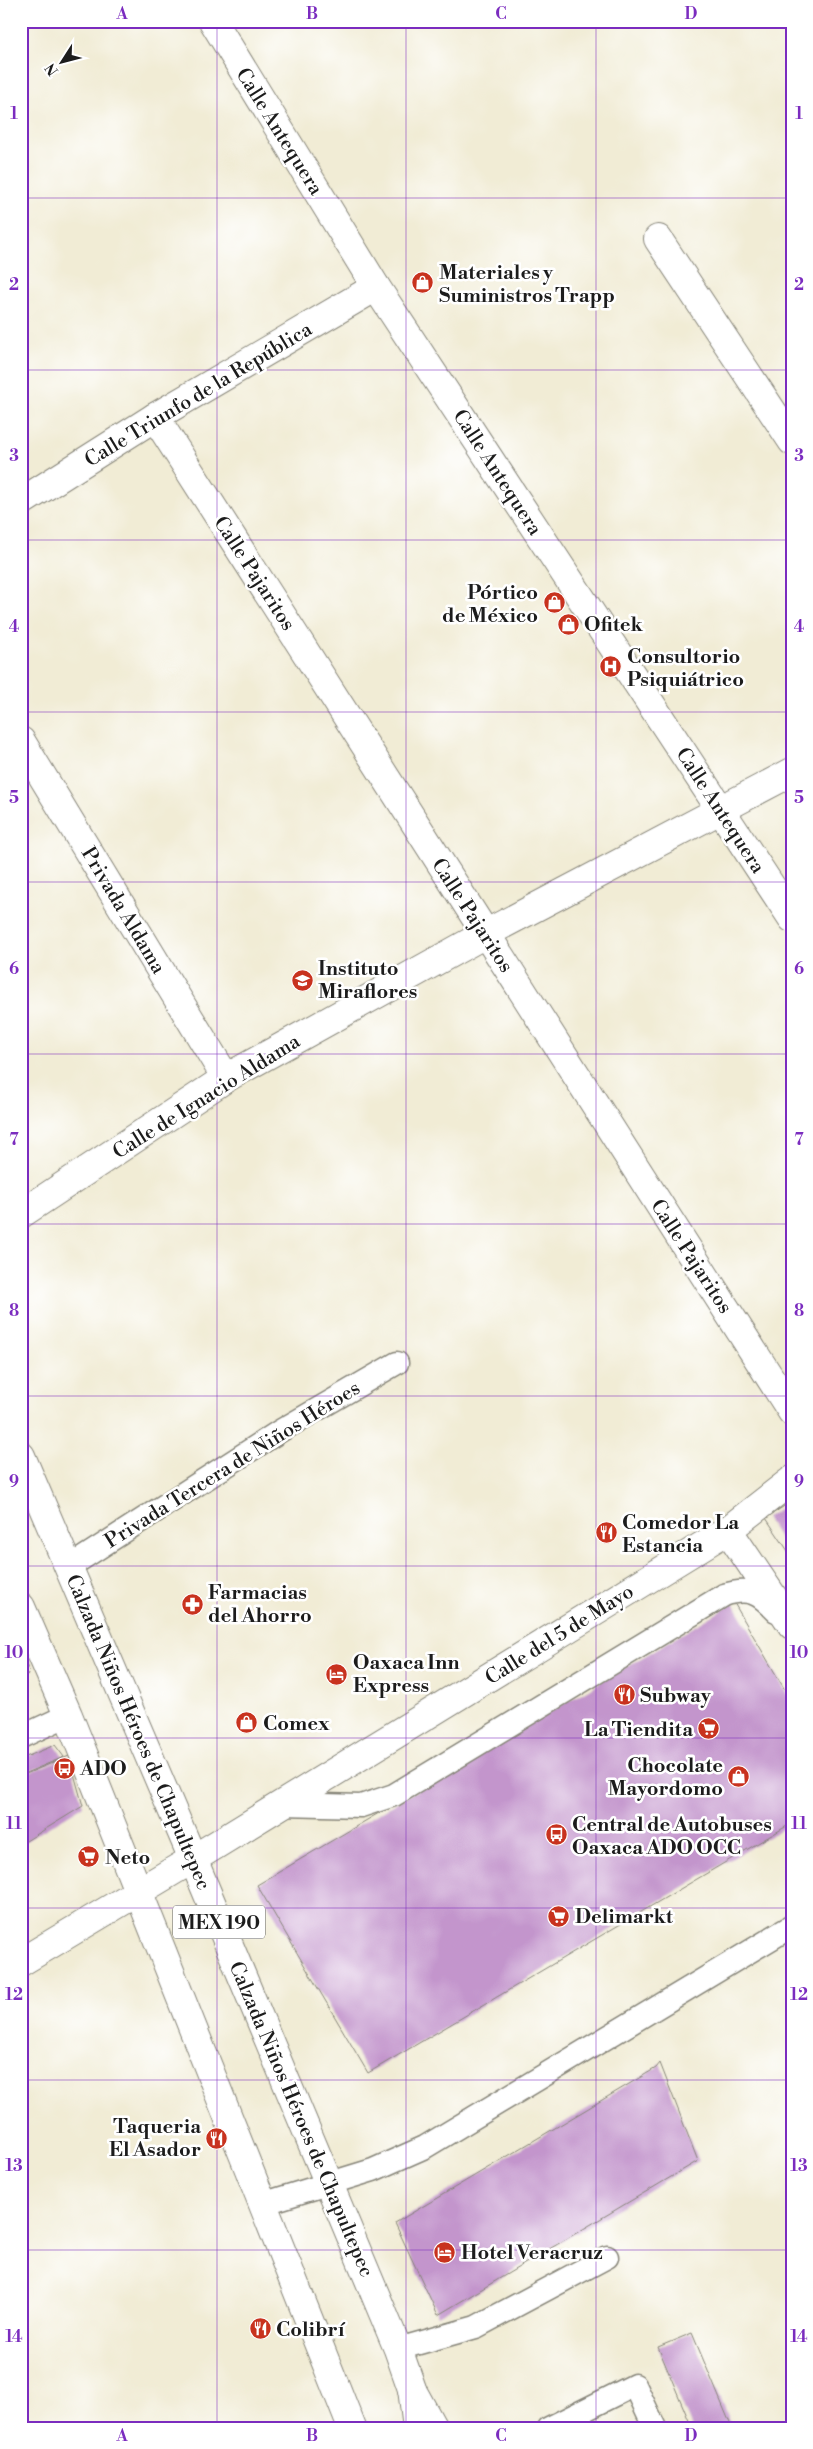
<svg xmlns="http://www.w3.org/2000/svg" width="813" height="2449" viewBox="0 0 813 2449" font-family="'Libre Bodoni',serif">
	<rect width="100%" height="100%" fill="#fff"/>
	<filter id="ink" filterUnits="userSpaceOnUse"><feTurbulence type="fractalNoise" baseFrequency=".02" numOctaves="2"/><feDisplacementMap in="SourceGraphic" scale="10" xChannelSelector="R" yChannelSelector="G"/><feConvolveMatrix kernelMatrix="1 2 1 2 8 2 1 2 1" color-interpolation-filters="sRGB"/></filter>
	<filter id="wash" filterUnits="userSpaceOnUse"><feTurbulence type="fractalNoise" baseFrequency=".0096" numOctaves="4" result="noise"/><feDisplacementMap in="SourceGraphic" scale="20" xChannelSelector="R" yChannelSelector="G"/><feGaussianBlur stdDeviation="1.12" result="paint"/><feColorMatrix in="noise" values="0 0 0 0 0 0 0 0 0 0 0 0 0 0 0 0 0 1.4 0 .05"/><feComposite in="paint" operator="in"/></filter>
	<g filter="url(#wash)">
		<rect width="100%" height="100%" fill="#f1ecd5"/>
		<g id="blocks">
			<g fill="#c395cc">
				<polygon points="792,1501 792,1557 766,1518"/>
				<polygon points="734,1603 792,1702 792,1823 368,2073 257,1885"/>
				<polygon points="21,1654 30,1673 21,1678"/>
				<polygon points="55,1745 64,1757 21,1775 21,1759"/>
				<polygon points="69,1756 83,1806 21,1844 21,1776"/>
				<polygon points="660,2063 698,2161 438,2315 395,2223 656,2068"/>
				<polygon points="692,2333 732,2428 692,2428 658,2347"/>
				<polygon points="588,2416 593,2428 559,2428"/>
			</g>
		</g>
	</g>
	<g filter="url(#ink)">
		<use href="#blocks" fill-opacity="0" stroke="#868478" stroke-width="1"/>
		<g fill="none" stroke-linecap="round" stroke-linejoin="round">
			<defs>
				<g id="service">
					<polyline points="69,1567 280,1431 397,1363"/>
					<polyline points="21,1737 68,1715"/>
					<path d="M283 1804 361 1806 394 1795 724 1595C749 1587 759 1593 776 1611"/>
					<polyline points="262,2204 373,2170 425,2147 792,1926"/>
					<polyline points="398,2349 476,2327 607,2257"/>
					<polyline points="549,2428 635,2385 655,2428"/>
				</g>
				<g id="minor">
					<polyline points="213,21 376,287 792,918"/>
					<polyline points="658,239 792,441"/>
					<polyline points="155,417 792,1412"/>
					<polyline points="21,502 155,417 376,287"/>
					<polyline points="21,741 226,1078"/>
					<polyline points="21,1214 226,1078 485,934 792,772"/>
					<polyline points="728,1530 792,1625"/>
					<polyline points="21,1962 193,1859 728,1530 792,1480"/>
				</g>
				<polyline id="secondary" points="412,2390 433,2428"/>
				<g id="primary">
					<polyline points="21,1456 193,1859 398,2349 412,2389 417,2428"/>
					<polyline points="21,1607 68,1715 352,2428"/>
				</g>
			</defs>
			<use href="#service" stroke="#868478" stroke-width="25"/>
			<use href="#minor" stroke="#868478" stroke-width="30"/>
			<use href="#secondary" stroke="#868478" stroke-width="30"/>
			<use href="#primary" stroke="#868478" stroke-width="30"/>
			<use href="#service" stroke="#fff" stroke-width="22"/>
			<use href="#minor" stroke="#fff" stroke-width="28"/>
			<use href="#secondary" stroke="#fff" stroke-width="28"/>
			<use href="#primary" stroke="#fff" stroke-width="28"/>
		</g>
	</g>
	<path fill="none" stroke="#7b2cbf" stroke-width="1" stroke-opacity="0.55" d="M217 21V2428M406 21V2428M596 21V2428M21 198H792M21 370H792M21 540H792M21 712H792M21 882H792M21 1054H792M21 1224H792M21 1396H792M21 1566H792M21 1738H792M21 1908H792M21 2080H792M21 2250H792"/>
	<defs>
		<symbol id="shop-disc" viewBox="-11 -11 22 22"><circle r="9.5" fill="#c8321e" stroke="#fff"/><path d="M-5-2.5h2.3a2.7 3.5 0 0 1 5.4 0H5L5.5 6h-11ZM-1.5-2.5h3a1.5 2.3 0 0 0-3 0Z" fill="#fff"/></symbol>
		<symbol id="hospital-disc" viewBox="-11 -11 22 22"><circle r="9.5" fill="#c8321e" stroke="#fff"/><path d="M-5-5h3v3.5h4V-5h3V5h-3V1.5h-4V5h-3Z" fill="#fff"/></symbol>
		<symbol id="school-disc" viewBox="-11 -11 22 22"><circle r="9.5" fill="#c8321e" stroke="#fff"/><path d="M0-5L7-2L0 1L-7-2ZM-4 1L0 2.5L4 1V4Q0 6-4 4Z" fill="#fff"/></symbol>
		<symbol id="restaurant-disc" viewBox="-11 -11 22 22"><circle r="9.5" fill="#c8321e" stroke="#fff"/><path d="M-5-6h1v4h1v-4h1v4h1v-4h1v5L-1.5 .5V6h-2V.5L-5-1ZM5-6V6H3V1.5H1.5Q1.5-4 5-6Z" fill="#fff"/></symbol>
		<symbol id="pharmacy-disc" viewBox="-11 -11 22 22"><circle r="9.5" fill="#c8321e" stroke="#fff"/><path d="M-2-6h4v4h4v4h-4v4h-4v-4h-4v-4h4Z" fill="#fff"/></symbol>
		<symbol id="hotel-disc" viewBox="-11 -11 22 22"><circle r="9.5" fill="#c8321e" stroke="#fff"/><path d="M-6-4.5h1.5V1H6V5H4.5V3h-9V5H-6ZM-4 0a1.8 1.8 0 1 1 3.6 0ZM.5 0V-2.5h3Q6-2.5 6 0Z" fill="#fff"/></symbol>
		<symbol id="supermarket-disc" viewBox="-11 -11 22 22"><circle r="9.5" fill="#c8321e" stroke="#fff"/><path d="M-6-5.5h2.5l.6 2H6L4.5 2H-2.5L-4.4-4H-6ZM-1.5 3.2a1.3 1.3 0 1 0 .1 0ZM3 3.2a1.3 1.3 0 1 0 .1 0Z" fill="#fff"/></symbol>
		<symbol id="bus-disc" viewBox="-11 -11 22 22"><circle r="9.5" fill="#c8321e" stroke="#fff"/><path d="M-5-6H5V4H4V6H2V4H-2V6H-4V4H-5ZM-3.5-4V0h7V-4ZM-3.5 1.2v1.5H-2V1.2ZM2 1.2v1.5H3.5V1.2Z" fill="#fff"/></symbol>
	</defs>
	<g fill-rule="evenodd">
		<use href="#shop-disc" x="410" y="270" width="25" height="25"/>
		<use href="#shop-disc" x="542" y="590" width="25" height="25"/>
		<use href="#shop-disc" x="556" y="612" width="25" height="25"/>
		<use href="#hospital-disc" x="598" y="654" width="25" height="25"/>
		<use href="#school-disc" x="290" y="968" width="25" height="25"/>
		<use href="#restaurant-disc" x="594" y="1520" width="25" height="25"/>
		<use href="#pharmacy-disc" x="180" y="1592" width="25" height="25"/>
		<use href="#hotel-disc" x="324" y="1662" width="25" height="25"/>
		<use href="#restaurant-disc" x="612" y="1682" width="25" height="25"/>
		<use href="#shop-disc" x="234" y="1710" width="25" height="25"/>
		<use href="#supermarket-disc" x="696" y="1716" width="25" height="25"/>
		<use href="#bus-disc" x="52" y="1756" width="25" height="25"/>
		<use href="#shop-disc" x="726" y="1764" width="25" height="25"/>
		<use href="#bus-disc" x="544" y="1822" width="25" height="25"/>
		<use href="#supermarket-disc" x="76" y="1844" width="25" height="25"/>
		<use href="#supermarket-disc" x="546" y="1904" width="25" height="25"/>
		<use href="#restaurant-disc" x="204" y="2126" width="25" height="25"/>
		<use href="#hotel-disc" x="432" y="2240" width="25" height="25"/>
		<use href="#restaurant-disc" x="248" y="2316" width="25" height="25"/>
	</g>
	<g text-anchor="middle" stroke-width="5" stroke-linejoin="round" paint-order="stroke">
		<rect fill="#fff" stroke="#606060" stroke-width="1" x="173" y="1905.5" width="92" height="33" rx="4"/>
		<g font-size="19" font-weight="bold" fill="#1c1c1c">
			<text x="219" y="1929">MEX 190</text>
		</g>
		<g font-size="20" fill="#1c1c1c" stroke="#fff">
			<text transform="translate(280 131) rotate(58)" y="7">Calle Antequera</text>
			<text transform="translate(198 394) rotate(-31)" y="7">Calle Triunfo de la República</text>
			<text transform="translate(498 472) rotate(57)" y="7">Calle Antequera</text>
			<text transform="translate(255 573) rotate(57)" y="7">Calle Pajaritos</text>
			<text transform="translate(721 810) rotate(57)" y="7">Calle Antequera</text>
			<text transform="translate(124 910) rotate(59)" y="7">Privada Aldama</text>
			<text transform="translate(473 915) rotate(57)" y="7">Calle Pajaritos</text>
			<text transform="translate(206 1096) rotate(-32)" y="7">Calle de Ignacio Aldama</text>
			<text transform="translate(692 1256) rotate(57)" y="7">Calle Pajaritos</text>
			<text transform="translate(232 1464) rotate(-32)" y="7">Privada Tercera de Niños Héroes</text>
			<text transform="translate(559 1634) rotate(-32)" y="7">Calle del 5 de Mayo</text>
			<text transform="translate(139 1732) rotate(67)" y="7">Calzada Niños Héroes de Chapultepec</text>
			<text transform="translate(302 2119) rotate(67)" y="7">Calzada Niños Héroes de Chapultepec</text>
		</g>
		<g font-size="20" font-weight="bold" fill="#1c1c1c" stroke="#fff" text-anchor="start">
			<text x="439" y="279">Materiales y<tspan x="439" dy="23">Suministros Trapp</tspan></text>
			<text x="538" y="599" text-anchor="end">Pórtico<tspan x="538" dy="23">de México</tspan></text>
			<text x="584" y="631">Ofitek</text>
			<text x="627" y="663">Consultorio<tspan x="627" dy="23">Psiquiátrico</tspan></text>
			<text x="318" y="975">Instituto<tspan x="318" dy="23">Miraflores</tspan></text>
			<text x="622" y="1529">Comedor La<tspan x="622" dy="23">Estancia</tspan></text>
			<text x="208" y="1599">Farmacias<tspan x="208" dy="23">del Ahorro</tspan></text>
			<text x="353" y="1669">Oaxaca Inn<tspan x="353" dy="23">Express</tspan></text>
			<text x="640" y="1702">Subway</text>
			<text x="263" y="1730">Comex</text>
			<text x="693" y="1736" text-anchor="end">La Tiendita</text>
			<text x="723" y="1772" text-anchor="end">Chocolate<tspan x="723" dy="23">Mayordomo</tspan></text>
			<text x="80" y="1775">ADO</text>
			<text x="572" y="1831">Central de Autobuses<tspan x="572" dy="23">Oaxaca ADO OCC</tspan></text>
			<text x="105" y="1864">Neto</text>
			<text x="575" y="1923">Delimarkt</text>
			<text x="201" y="2133" text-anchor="end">Taqueria<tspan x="201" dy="23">El Asador</tspan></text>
			<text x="461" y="2259">Hotel Veracruz</text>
			<text x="276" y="2336">Colibrí</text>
		</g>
	</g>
	<rect width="813" height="2449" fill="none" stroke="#fff" stroke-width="55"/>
	<g transform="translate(62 62) rotate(234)" stroke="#ffffff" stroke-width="4" paint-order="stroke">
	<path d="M0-4L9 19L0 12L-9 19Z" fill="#1c1c1c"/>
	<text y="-8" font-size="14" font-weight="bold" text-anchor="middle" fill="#1c1c1c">N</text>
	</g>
	<rect x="28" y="28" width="758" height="2394" fill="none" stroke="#7b2cbf" stroke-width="2"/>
	<g font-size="16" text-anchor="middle" font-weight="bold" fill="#7b2cbf">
		<text x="122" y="19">A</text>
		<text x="312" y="19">B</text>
		<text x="501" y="19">C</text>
		<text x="691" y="19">D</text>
		<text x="14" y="119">1</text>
		<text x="799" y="119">1</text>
		<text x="14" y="290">2</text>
		<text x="799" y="290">2</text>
		<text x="14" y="461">3</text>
		<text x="799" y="461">3</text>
		<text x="14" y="632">4</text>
		<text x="799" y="632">4</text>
		<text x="14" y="803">5</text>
		<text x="799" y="803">5</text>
		<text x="14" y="974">6</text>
		<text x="799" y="974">6</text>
		<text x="14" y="1145">7</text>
		<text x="799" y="1145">7</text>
		<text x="14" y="1316">8</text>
		<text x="799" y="1316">8</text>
		<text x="14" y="1487">9</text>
		<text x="799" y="1487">9</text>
		<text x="14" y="1658">10</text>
		<text x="799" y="1658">10</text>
		<text x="14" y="1829">11</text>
		<text x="799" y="1829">11</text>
		<text x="14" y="2000">12</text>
		<text x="799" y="2000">12</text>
		<text x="14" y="2171">13</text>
		<text x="799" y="2171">13</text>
		<text x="14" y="2342">14</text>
		<text x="799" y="2342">14</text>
		<text x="122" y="2441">A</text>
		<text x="312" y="2441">B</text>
		<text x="501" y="2441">C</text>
		<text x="691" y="2441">D</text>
	</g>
</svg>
